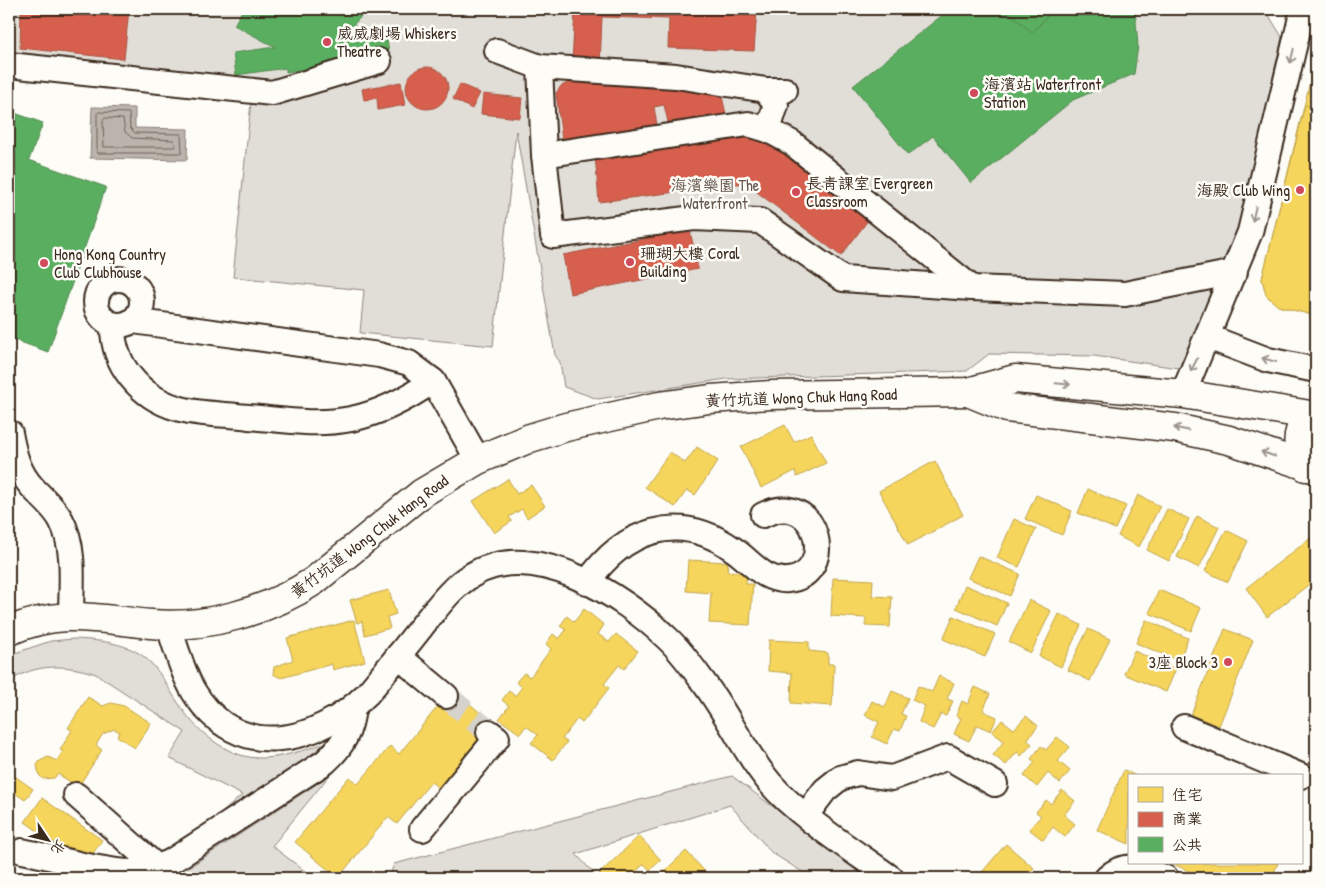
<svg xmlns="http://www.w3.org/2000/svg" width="1325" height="887" viewBox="0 0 1325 887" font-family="'Patrick Hand','LXGW WenKai TC',sans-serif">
	<rect width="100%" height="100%" fill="#fdfcf7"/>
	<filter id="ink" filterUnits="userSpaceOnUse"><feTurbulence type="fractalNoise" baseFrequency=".02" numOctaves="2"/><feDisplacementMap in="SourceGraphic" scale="10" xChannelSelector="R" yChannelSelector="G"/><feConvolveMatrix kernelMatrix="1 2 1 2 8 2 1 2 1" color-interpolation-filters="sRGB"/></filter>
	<g filter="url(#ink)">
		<g fill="#e1ded7" stroke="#8e847a">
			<polygon points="9,9 1265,9 1282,37 1207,372 1094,356 989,354 967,371 726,379 598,399 564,387 560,362 555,355 516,131 493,346 360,333 364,290 233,277 251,102 9,76"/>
			<path d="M73 639C96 640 124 642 143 656 160 669 167 687 179 704 195 730 226 757 258 758 280 759 304 750 325 743L284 777 200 832 242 795 169 758 185 732 96 674C66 664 35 663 9 682V655L51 641Z"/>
			<polygon points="329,776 272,846 314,878 141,878 191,866"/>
			<polygon points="732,776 868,878 812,878 772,853 730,805 576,854 598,878 389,878 394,864"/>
		</g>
		<polygon fill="#bbb4ad" stroke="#887d74" points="92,107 135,108 135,128 188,129 187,160 90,158"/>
		<g fill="#f6d55c" stroke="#bea249">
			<polygon points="1316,57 1316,316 1278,306 1266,295 1262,279"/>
			<polygon points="1305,105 1316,108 1316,316 1278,306 1266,295 1262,279"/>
			<polygon points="785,425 794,442 811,434 826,463 797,477 795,471 761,488 741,447"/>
			<polygon points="697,447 718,461 695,495 687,490 675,507 645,487 670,452 685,463"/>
			<polygon points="935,461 963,515 908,545 879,491"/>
			<polygon points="508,479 517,494 531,485 545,506 527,518 522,509 509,517 512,521 494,533 473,501"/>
			<polygon points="1088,489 1126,506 1115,529 1078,513"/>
			<polygon points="1036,495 1072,511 1062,535 1025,519"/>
			<polygon points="1138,495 1160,506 1139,547 1118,536"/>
			<polygon points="1167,509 1189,519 1169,561 1147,550"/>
			<polygon points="1197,516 1219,527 1199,568 1177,557"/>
			<polygon points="1014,519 1036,529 1019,567 997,558"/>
			<polygon points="1226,530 1248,541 1228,582 1205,571"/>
			<polygon points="1316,534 1316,579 1267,617 1246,588"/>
			<polygon points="978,556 1020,574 1010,596 968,578"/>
			<polygon points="688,560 728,562 727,571 747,573 746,584 753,584 750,625 709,623 711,593 686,591"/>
			<polygon points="9,575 14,589 9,591"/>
			<polygon points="833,578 873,580 872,596 892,597 890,627 865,626 866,618 831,616"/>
			<polygon points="965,585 1007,603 997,626 956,608"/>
			<polygon points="389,590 396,614 387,617 390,628 365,635 362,621 357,623 350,600"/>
			<polygon points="1159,590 1201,608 1191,631 1149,613"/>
			<polygon points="1029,600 1051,611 1031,653 1009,642"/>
			<polygon points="584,609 604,625 598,634 609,642 616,634 638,651 624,669 619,665 604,684 609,688 582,723 577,719 562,739 567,742 553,760 531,743 538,735 526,726 520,734 499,719 509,706 502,700 509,691 515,696 522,687 516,682 524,673 530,677 551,649 546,644 553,634 559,639 566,630 560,626 567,616 574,622"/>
			<polygon points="1059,614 1081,625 1061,667 1039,656"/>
			<polygon points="953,616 995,634 985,657 943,639"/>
			<polygon points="354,620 365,661 333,670 332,664 281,678 273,674 274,667 293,660 287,638"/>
			<polygon points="1146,620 1188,638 1179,661 1136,643"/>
			<polygon points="1088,629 1110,639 1090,681 1068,670"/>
			<polygon points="1225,629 1253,640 1219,726 1191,715"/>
			<polygon points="769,640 809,642 809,651 828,653 828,664 834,664 832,706 791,703 792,673 768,671"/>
			<polygon points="1134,651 1176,669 1166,692 1124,674"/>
			<polygon points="939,676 954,683 947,699 953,701 946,716 941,714 933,729 919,722 925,706 912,700 918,686 932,692"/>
			<polygon points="975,687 990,694 983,711 997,717 991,731 977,725 969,741 954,734 961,718 956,716 962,701 968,704"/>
			<polygon points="452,689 495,725 441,790 431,782 397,824 388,817 338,878 295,842 349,777 358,784 390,746 399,754"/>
			<polygon points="892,691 908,698 901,714 906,716 900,731 894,729 887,744 872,737 879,722 865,715 872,701 885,707"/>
			<polygon points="88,697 103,706 111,703 124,706 151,723 135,748 117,736 120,732 114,729 103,734 96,745 102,750 78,787 58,774 54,778 43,779 39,775 37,765 40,761 48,757 57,761 63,751 60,750 72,730 68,728"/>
			<polygon points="1026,716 1038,726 1027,740 1032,744 1021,756 1017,752 1006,765 993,755 1004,741 992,732 1002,720 1014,729"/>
			<polygon points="1057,737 1070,747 1058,761 1070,771 1060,783 1048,773 1037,787 1024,776 1035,762 1031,759 1041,746 1046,750"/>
			<polygon points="1124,770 1136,776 1129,776 1129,844 1097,830"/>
			<polygon points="9,772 33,789 25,800 9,789"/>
			<polygon points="1062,790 1075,801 1064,815 1075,824 1065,837 1053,827 1043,840 1029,829 1041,816 1036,812 1046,800 1051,804"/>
			<polygon points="42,798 102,840 92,855 63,849 25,822"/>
			<polygon points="9,813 16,815 13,827 9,826"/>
			<polygon points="639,836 661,860 650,870 644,864 629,878 603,878 599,874"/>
			<polygon points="1006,844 1034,868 1025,878 977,878"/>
			<polygon points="686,851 711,878 657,878"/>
			<polygon points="1171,863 1278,863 1272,878 1204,878"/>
			<polygon points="56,869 86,874 87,878 19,878"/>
		</g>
		<g fill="#d6604d" stroke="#a8503f">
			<polygon points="21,9 129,9 124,59 20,48"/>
			<polygon points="575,9 757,9 754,51 668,48 669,19 602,17 600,65 572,63"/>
			<circle cx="427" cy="88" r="21"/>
			<polygon points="580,78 721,92 726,114 668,122 664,105 654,107 657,125 562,140 556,93 561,86"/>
			<polygon points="401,82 405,105 378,110 377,98 364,100 362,89"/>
			<polygon points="460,84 480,93 472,109 453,99"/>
			<polygon points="483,94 522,98 520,118 481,114"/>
			<polygon points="744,132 775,146 869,219 841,256 745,183 599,202 595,155"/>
			<polygon points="690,230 698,269 570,294 563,255"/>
		</g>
		<g fill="#5aae61" stroke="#51864d">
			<polygon points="243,9 368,9 342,37 386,31 389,53 344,60 344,63 286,72 286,68 236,75 233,53 275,47 234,25"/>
			<polygon points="950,9 1006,9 1032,33 1054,9 1135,9 1138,46 1134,74 1073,100 971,183 933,136 908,155 853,86"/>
			<polygon points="1006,9 1054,9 1032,33"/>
			<polygon points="9,111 43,123 29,160 106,187 48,352 9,338"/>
		</g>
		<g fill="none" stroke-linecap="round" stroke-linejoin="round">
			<g stroke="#6e6157" stroke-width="1">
				<polygon points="99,112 129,113 130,128 135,133 181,134 182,153 97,153 97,114"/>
				<polygon points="105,118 123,119 125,132 132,138 174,140 176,147 104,147 103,121"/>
			</g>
			<polyline stroke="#d6d2cc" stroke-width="24" stroke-dasharray="24 12" stroke-linecap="butt" points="446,696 489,732"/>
			<defs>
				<g id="minor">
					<polyline points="497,51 540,67 676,76 766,90 785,90"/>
					<polyline points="9,65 272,93 379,61"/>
					<polyline points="540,67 544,155 553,236 694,218 760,221 843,279 972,288 1125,294 1235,272"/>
					<polyline points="766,90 776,105 768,130"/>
					<polyline points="544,155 748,124 768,130 792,143 972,288"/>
					<circle cx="119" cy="302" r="23"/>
					<polyline points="133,321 379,355 409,363 433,381 478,460"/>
					<path d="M113 325C112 364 140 397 177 408 199 415 226 414 249 417 283 420 316 426 351 419 381 413 407 399 433 381"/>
					<polyline points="1208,337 1268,360 1316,370"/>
					<polyline points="1183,394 1250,232 1303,9"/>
					<path d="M10 433C14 454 18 472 33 488 43 499 54 507 61 520 76 548 71 585 71 616"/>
					<path d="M587 583C623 530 678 510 733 549 751 561 764 582 788 580 838 575 819 487 763 515"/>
					<path d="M168 624C176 647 182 672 194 692 238 763 316 744 367 694 386 671 404 649 422 626 437 608 451 587 472 575 534 538 622 595 667 638 680 650 691 665 701 679 727 712 743 751 770 783 799 817 854 851 891 878"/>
					<polyline points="398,656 446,696"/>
					<polyline points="1184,727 1301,776"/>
					<polyline points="76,795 158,868"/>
					<polyline points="806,815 825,790 840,778 858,773 892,778 948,757 995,784"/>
					<polyline points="422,829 497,738 489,732"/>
					<path d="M22 851C53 857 102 872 133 872 146 872 158 867 170 862L325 762C343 746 351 730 353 707"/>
					<path d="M1107 878C1126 860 1145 869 1166 878"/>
				</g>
				<g id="major">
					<polyline points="968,392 1007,408 1175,428 1229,440 1316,469"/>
					<path d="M1306 467C1297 446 1294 436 1308 415"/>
					<path d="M9 631C62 608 96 619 151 624 206 629 268 611 314 581L422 493 478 460 530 438 566 427 659 406 710 399 771 395 968 392 1015 379 1183 394 1316 416"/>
				</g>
			</defs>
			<use href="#minor" stroke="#3b2a1e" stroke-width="28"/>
			<use href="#major" stroke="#3b2a1e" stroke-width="31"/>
			<use href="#minor" stroke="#fdfcf7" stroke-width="24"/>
			<use href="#major" stroke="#fdfcf7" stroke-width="28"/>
		</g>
		<defs><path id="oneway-shaft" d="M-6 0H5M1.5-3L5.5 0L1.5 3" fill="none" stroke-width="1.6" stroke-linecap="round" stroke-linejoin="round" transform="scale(1.25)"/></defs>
		<g stroke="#9c938a">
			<use href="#oneway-shaft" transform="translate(1292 56) rotate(103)"/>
			<use href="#oneway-shaft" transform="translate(1254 214) rotate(103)"/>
			<use href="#oneway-shaft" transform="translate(1269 360) rotate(-164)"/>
			<use href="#oneway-shaft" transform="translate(1194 365) rotate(117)"/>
			<use href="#oneway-shaft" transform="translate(1063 384) rotate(5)"/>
			<use href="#oneway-shaft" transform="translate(1181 429) rotate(-168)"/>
			<use href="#oneway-shaft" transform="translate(1268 454) rotate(-161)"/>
		</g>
	</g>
	<g fill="#d1495b" stroke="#fdfcf7" stroke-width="2">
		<circle cx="327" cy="42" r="5"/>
		<circle cx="974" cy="93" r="5"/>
		<circle cx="1300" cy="190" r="5"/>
		<circle cx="796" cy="192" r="5"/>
		<circle cx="630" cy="262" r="5"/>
		<circle cx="44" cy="263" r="5"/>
		<circle cx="1228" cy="662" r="5"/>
	</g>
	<g text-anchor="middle" stroke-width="5" stroke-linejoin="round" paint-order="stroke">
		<g font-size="16" fill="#3b2a1e" stroke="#fdfcf7" text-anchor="start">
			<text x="337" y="39">威威劇場 Whiskers<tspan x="337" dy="18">Theatre</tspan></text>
			<text x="984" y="90">海濱站 Waterfront<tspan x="984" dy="18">Station</tspan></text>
			<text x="806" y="189">長青課室 Evergreen<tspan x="806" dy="18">Classroom</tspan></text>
			<text x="1290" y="196" text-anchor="end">海殿 Club Wing</text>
			<text x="640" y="259">珊瑚大樓 Coral<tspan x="640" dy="18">Building</tspan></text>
			<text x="54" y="260">Hong Kong Country<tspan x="54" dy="18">Club Clubhouse</tspan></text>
			<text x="1218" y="668" text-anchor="end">3座 Block 3</text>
		</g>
		<g font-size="16" fill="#64574c" stroke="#fdfcf7">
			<text x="715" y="191">海濱樂園 The<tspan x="715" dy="18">Waterfront</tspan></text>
		</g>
		<g font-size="16" fill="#3b2a1e" stroke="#fdfcf7">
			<text transform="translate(801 397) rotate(-2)" y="6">黃竹坑道 Wong Chuk Hang Road</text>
			<text transform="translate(369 536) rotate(-37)" y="6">黃竹坑道 Wong Chuk Hang Road</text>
		</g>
	</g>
	<rect width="1325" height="887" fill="none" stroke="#fdfcf7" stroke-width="30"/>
	<rect x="15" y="15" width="1295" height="857" fill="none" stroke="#3b2a1e" stroke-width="2" filter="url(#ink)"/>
	<rect x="1128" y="774" width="175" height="90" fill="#fdfcf7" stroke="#afa8a0"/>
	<rect x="1138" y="787" width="25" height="15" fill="#f6d55c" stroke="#afa8a0"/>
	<text x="1172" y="800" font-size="15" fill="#3b2a1e">住宅</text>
	<rect x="1138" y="812" width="25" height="15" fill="#d6604d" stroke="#afa8a0"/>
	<text x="1172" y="824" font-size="15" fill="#3b2a1e">商業</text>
	<rect x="1138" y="837" width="25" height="15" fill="#5aae61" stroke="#afa8a0"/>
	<text x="1172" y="850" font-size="15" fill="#3b2a1e">公共</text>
	<g transform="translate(48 840) rotate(125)" stroke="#fdfcf7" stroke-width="4" paint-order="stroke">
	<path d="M0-4L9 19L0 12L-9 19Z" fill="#3b2a1e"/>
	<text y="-8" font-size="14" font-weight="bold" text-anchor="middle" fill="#3b2a1e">北</text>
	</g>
</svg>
